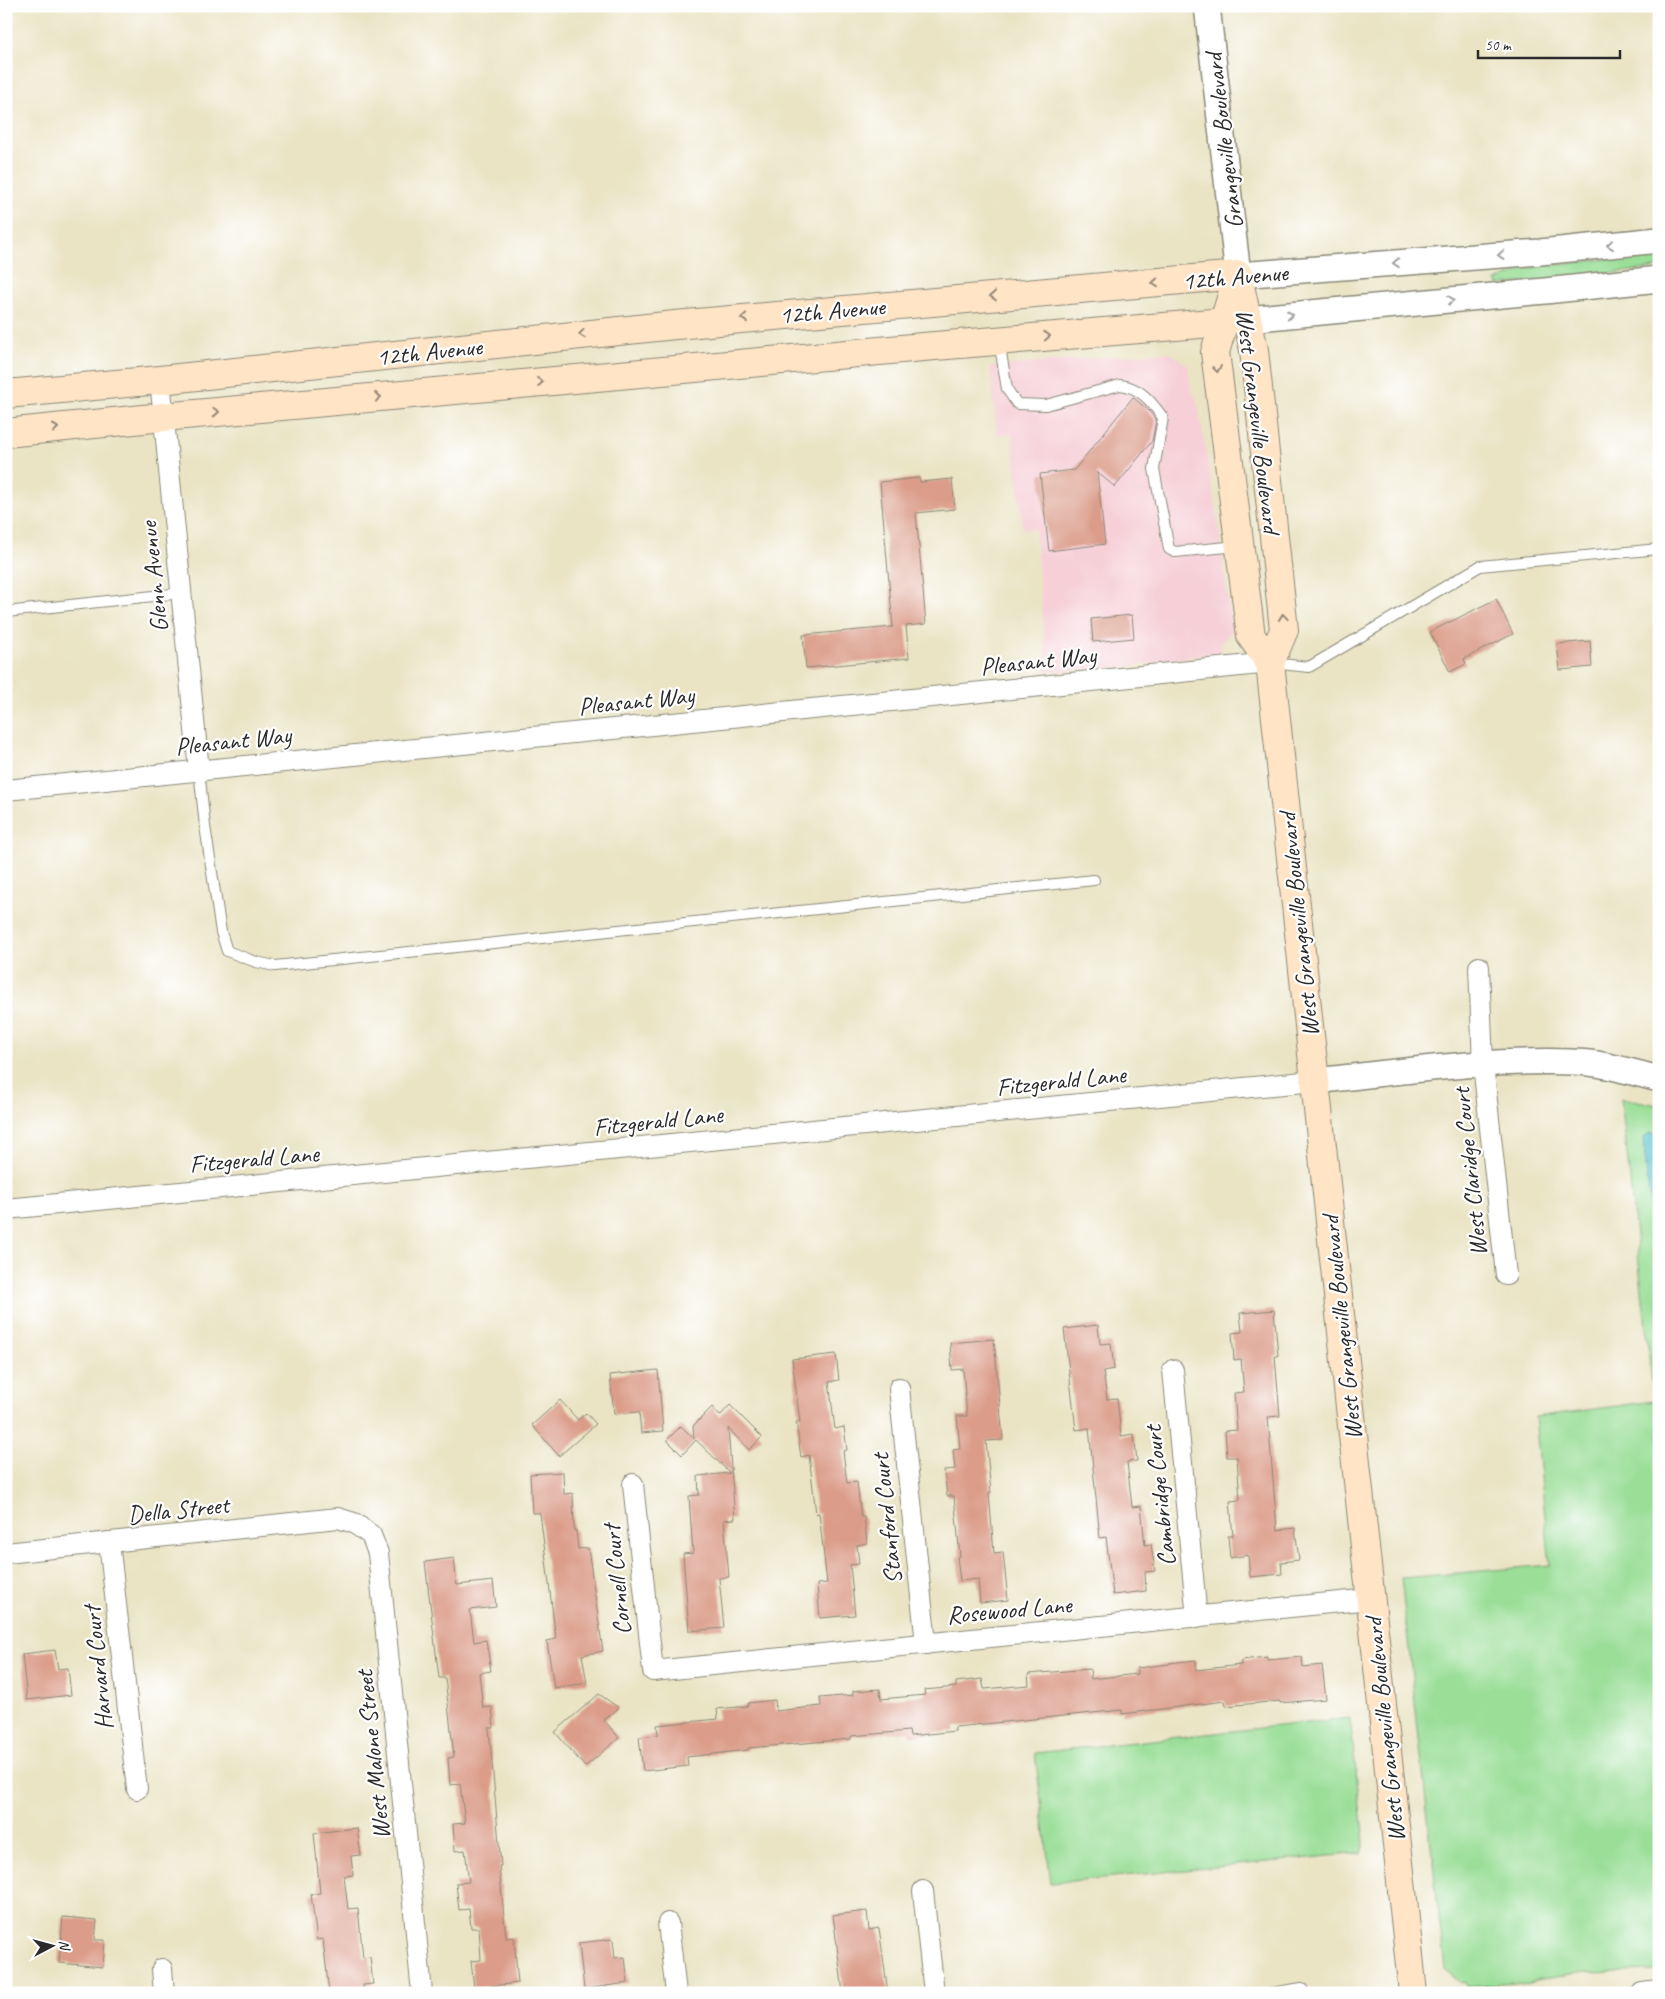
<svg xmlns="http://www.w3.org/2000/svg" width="1665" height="1999" viewBox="0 0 1665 1999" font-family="Caveat,sans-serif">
	<rect width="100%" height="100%" fill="#fff"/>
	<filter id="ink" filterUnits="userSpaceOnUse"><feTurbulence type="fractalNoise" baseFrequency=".02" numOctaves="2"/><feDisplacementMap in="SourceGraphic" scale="10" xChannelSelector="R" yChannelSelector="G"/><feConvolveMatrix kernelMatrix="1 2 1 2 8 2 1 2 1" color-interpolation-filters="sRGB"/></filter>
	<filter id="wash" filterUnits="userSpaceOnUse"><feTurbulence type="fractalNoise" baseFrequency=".0096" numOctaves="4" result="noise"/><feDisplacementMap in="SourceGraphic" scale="20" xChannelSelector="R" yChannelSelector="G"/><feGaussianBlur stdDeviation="1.12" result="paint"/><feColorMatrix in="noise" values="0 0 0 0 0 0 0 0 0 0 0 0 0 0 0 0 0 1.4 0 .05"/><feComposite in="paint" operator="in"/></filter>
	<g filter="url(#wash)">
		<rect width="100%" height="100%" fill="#eae4c5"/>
		<polygon fill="#f6cfd7" points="1168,352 1188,365 1191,389 1197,400 1217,515 1232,631 1221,642 1222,652 1135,666 1047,672 1035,529 1023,530 1012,434 997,435 990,367"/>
		<g fill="#9ade97" stroke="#628461">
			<polygon points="1659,253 1659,268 1498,285 1496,281 1528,268"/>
			<polygon points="1621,1098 1659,1105 1659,1971 1585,1973 1513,1983 1467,1987 1466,1982 1461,1983 1445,1970 1401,1578 1550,1565 1535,1417 1654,1401"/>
			<polygon points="1350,1718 1364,1842 1361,1853 1051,1883 1035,1753"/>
		</g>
		<polygon fill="#53bfce" stroke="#3f757c" points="1651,1133 1659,1134 1659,1287 1643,1139 1646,1135"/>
		<g id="blocks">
			<g fill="#db9d8a">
				<polygon points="1133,397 1148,410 1156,420 1152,441 1115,487 1097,472 1105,544 1049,551 1040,474 1074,470"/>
				<polygon points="919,478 920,482 952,479 955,509 916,513 926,624 906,626 909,658 806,668 803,635 893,627 880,482"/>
				<polygon points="1496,599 1513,634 1464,659 1466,664 1450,672 1430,632"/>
				<polygon points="1132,615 1134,638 1093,642 1091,619"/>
				<polygon points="1590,641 1592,667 1560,670 1557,644"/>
				<polygon points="1274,1310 1278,1356 1275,1356 1280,1416 1268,1417 1277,1530 1295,1528 1299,1560 1281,1562 1282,1574 1250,1577 1248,1555 1230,1558 1228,1536 1233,1536 1230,1501 1240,1500 1237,1457 1227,1457 1225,1431 1237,1430 1234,1393 1244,1392 1241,1359 1234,1360 1232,1333 1242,1332 1240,1313"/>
				<polygon points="1098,1325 1100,1344 1111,1343 1114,1369 1103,1371 1107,1399 1117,1398 1121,1436 1134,1434 1137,1461 1127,1462 1132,1507 1141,1506 1145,1545 1151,1544 1155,1571 1145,1572 1146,1591 1113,1595 1106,1537 1100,1538 1089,1428 1076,1430 1064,1329"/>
				<polygon points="994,1339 1003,1440 986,1441 991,1493 989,1493 994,1553 1003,1552 1008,1600 980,1603 978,1579 960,1581 957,1557 960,1557 954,1496 947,1496 944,1470 955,1469 953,1450 960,1449 957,1416 967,1416 963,1369 952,1370 950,1343"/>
				<polygon points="836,1354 839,1380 829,1382 835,1429 844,1427 847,1450 843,1451 847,1483 857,1482 861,1517 864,1517 867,1543 857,1545 859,1564 850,1565 855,1615 820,1618 817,1584 827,1583 819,1513 816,1514 809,1455 801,1457 796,1422 800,1422 792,1359"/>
				<polygon points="658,1370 663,1431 641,1433 639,1412 614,1414 610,1375"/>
				<polygon points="560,1400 578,1420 586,1413 596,1424 559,1456 532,1425"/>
				<polygon points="730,1405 762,1437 749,1450 728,1428 735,1519 724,1520 729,1577 719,1578 724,1628 689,1631 683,1554 693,1553 689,1496 699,1495 698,1476 730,1473 696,1440 682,1455 667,1440 681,1426 694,1439 693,1426 712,1407 720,1416"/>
				<polygon points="563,1472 564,1494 573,1493 574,1531 576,1530 578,1549 588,1548 603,1651 582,1655 587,1683 554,1688 547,1641 556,1639 540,1513 532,1513 530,1474"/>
				<polygon points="454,1558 457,1585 493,1581 496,1607 470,1610 474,1642 486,1640 491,1671 479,1673 483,1708 492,1707 494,1728 489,1728 501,1866 499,1866 506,1938 514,1937 518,1983 474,1988 471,1961 481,1960 479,1928 471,1928 469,1909 459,1910 456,1883 469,1882 465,1850 455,1851 453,1824 465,1823 460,1784 450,1785 448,1758 454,1757 445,1678 439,1678 425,1562"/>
				<polygon points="55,1650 58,1669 68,1668 71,1695 27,1700 22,1654"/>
				<polygon points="1267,1657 1267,1660 1302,1657 1303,1667 1322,1665 1326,1699 1280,1703 1280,1701 1226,1706 1225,1701 1122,1714 1122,1710 955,1727 955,1731 910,1736 909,1731 851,1736 851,1739 748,1748 748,1750 687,1757 688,1766 643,1771 639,1737 658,1735 657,1725 718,1719 717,1709 748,1706 748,1703 775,1700 776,1711 821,1706 820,1698 853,1695 853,1691 880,1689 881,1699 925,1695 924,1690 956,1687 956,1682 982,1679 984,1689 1029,1685 1028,1674 1090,1669 1091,1679 1137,1674 1137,1668 1169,1664 1169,1663 1196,1660 1196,1670 1241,1665 1241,1660"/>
				<polygon points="599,1694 619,1708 604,1720 619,1738 585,1767 555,1732"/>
				<polygon points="357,1828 361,1855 351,1856 353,1875 344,1876 348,1909 358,1908 363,1958 370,1957 373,1984 363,1985 364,1993 329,1993 323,1939 317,1940 311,1894 320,1893 314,1833"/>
				<polygon points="867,1911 869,1930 879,1928 888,1993 843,1993 833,1915"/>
				<polygon points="63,1917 97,1920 95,1940 105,1940 103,1967 59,1963"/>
				<polygon points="613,1939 615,1958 625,1957 628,1983 584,1989 579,1943"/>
			</g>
		</g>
	</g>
	<g filter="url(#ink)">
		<use href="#blocks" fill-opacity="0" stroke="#8a8878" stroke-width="1"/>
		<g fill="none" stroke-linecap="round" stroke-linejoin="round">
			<defs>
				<g id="service">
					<path d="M999 341 1007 389 1017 404 1046 405 1120 385C1140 387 1152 402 1163 418L1154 469 1169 549 1175 552 1238 546"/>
					<polyline points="6,612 181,593"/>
					<polyline points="1271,663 1309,667 1480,566 1659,549"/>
					<polyline points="199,770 205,826 221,932 227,951 256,962 275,966 1094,880"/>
					<polyline points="1271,1993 1302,1988 1302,1993"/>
				</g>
				<g id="minor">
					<polyline points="160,380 199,770"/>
					<polyline points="6,790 1270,663"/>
					<polyline points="1479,967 1483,1064 1506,1275"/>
					<polyline points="6,1209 1314,1081"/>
					<polyline points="1173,1370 1197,1618"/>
					<polyline points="899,1388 926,1644"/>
					<polyline points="633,1484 653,1671 1370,1599"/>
					<polyline points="109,1542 137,1789"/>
					<polyline points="6,1553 338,1518 354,1523 371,1535 378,1553 422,1993"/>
					<polyline points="923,1891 934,1993"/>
					<polyline points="668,1923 676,1993"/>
					<polyline points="162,1969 164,1993"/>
					<polyline points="1642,1993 1659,1991"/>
				</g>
				<g id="tertiary">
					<polyline points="1207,6 1238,275 1540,252 1659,240"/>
					<polyline points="1226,321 1545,291 1659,279"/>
					<path d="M1314 1081C1399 1072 1486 1059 1573 1062 1601 1062 1631 1072 1659 1079"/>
				</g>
				<g id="secondary">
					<polyline points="1238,275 1215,352 1251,636 1270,663 1413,1993"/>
					<polyline points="1238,277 1254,350 1284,630 1270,663"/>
					<polyline points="6,394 160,380 675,325 1238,275"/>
					<polyline points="6,433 163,417 923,347 1224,322"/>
				</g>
			</defs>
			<use href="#service" stroke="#8a8878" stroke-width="12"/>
			<use href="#minor" stroke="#8a8878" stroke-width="22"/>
			<use href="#tertiary" stroke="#8a8878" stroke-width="28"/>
			<use href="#secondary" stroke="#8a8878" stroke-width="30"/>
			<use href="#service" stroke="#fff" stroke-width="10"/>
			<use href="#minor" stroke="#fff" stroke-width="20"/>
			<use href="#tertiary" stroke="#fff" stroke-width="25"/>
			<use href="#secondary" stroke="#ffe4c6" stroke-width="28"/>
		</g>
		<defs><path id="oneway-chevron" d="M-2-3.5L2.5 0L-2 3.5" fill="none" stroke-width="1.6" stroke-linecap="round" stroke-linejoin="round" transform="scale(1.25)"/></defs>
		<g stroke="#a0a0a0">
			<use href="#oneway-chevron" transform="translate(1610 245) rotate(174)"/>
			<use href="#oneway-chevron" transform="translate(1501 255) rotate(176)"/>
			<use href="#oneway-chevron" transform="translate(1396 263) rotate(176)"/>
			<use href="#oneway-chevron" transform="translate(1451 300) rotate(-5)"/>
			<use href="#oneway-chevron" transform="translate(1290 315) rotate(-5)"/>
		</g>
		<g stroke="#958878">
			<use href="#oneway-chevron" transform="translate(1155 283) rotate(175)"/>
			<use href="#oneway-chevron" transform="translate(993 296) rotate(175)"/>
			<use href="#oneway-chevron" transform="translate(744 318) rotate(175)"/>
			<use href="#oneway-chevron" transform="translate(582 334) rotate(174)"/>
			<use href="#oneway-chevron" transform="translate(1047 336) rotate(-4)"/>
			<use href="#oneway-chevron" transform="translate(1217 369) rotate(83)"/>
			<use href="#oneway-chevron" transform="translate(540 382) rotate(-5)"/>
			<use href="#oneway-chevron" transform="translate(378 397) rotate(-5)"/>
			<use href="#oneway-chevron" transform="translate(216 412) rotate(-5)"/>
			<use href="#oneway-chevron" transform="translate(55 428) rotate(-6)"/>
			<use href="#oneway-chevron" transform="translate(1283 617) rotate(-96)"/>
		</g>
	</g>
	<g text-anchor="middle" stroke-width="4.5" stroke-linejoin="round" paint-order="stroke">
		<g font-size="25" fill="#2b2b2b" stroke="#fff">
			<text transform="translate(1223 141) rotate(-97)" y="9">Grangeville Boulevard</text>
			<text transform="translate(1235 276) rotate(-5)" y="9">12th Avenue</text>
			<text transform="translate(832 310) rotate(-5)" y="9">12th Avenue</text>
			<text transform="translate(429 351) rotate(-6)" y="9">12th Avenue</text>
			<text transform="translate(1259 421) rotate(83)" y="9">West Grangeville Boulevard</text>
			<text transform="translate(153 577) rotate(-96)" y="9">Glenn Avenue</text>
			<text transform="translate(1038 660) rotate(-6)" y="9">Pleasant Way</text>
			<text transform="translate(636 700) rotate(-6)" y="9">Pleasant Way</text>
			<text transform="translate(233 740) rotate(-6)" y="9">Pleasant Way</text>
			<text transform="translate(1298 925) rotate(-96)" y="9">West Grangeville Boulevard</text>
			<text transform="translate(1061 1080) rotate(-6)" y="9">Fitzgerald Lane</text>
			<text transform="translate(658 1120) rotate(-6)" y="9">Fitzgerald Lane</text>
			<text transform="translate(254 1158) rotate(-5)" y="9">Fitzgerald Lane</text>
			<text transform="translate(1469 1172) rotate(-96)" y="9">West Claridge Court</text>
			<text transform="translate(1341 1328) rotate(-96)" y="9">West Grangeville Boulevard</text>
			<text transform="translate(1159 1496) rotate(-96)" y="9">Cambridge Court</text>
			<text transform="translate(178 1509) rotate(-6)" y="9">Della Street</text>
			<text transform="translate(886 1519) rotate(-96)" y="9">Stanford Court</text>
			<text transform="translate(616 1580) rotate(-96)" y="9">Cornell Court</text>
			<text transform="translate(1009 1609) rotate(-5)" y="9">Rosewood Lane</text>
			<text transform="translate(97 1668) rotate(-96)" y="9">Harvard Court</text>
			<text transform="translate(1384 1730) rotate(-96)" y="9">West Grangeville Boulevard</text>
			<text transform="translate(372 1755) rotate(-96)" y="9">West Malone Street</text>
		</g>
	</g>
	<rect width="1665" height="1999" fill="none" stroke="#fff" stroke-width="25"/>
	<g transform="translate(52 1946) rotate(84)" stroke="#ffffff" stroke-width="4" paint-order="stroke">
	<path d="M0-4L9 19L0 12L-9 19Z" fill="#2b2b2b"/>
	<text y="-8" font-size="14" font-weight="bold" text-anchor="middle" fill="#2b2b2b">N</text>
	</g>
	<path d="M1478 50v8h142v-8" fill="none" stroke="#2b2b2b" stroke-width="2.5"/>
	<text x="1485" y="50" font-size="15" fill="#2b2b2b" stroke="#ffffff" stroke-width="4" paint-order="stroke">50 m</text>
</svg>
